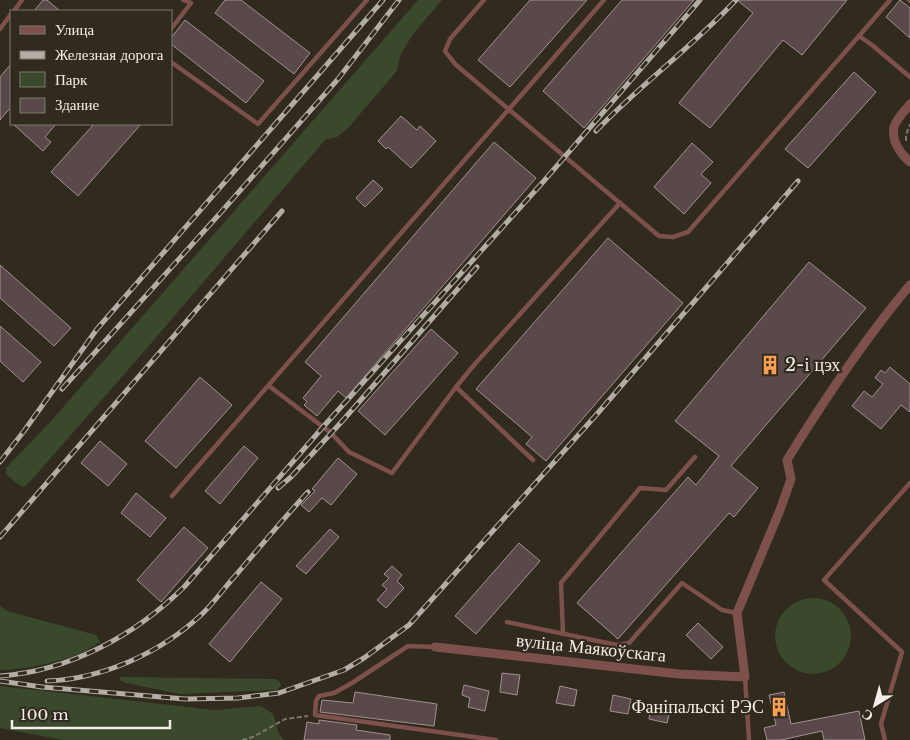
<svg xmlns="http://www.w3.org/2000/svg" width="910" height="740" viewBox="0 0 910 740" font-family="'Libre Baskerville',serif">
	<rect width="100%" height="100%" fill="#312a1f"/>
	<g fill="#3a492b">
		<polygon points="418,0 442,0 413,34 400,56 397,71 348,128 337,137 325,140 135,362 27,485 23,487 15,482 6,474 6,468 52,420"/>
		<circle cx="813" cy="636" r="38"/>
		<path d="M0 606 7 611 96 635 100 642C79 659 27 670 0 670Z"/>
		<polygon points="120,677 275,679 280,682 281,686 277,690 180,694 126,683 121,681"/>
		<polygon points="0,686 215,710 261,706 273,714 279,734 284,740 64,740 0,728"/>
	</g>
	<g fill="#594a49" stroke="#a29190">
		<polygon points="43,0 47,0 60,11 34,11"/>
		<polygon points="225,0 241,0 310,53 294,74 215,13"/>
		<polygon points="530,0 587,0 510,87 478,60"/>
		<polygon points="622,0 694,0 584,128 543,91"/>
		<polygon points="737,0 847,0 802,55 783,40 710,128 679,103 753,13"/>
		<polygon points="900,0 910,8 910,38 886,17"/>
		<polygon points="185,20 264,81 246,103 171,44 171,38"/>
		<polygon points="11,64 11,107 0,120 0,77"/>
		<polygon points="854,72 876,92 808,168 785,149"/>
		<polygon points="401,116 417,130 420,126 436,141 411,168 388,147 386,149 378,141"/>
		<polygon points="13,124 56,124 45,137 51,142 43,151"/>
		<polygon points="94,124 141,124 78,196 51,172"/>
		<polygon points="494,142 536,178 346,398 338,391 317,416 304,405 307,402 303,398 321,376 305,362"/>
		<polygon points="692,143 713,162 701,174 711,183 684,214 654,187"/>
		<polygon points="373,180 383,189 365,207 356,198"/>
		<polygon points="608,238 683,303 546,461 526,444 532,437 476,389"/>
		<polygon points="809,262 866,308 731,466 758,488 734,517 729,513 618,639 577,603 688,477 696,485 719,456 675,421"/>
		<polygon points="0,265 71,328 54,346 0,298"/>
		<polygon points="0,326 41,362 23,382 0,361"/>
		<polygon points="431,329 458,353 385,435 358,411"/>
		<polygon points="890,367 910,384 910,412 901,405 881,429 852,406 864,391 872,397 883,384 875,378 881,370 885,373"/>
		<polygon points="200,377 232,405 176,468 145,441"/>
		<polygon points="100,441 127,464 108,486 81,463"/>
		<polygon points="244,446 258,458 220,504 205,491"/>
		<polygon points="338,458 357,474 331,505 322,498 309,512 301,505 315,491 312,489"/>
		<polygon points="136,493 166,518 150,537 121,513"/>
		<polygon points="184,527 208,548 161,602 137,580"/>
		<polygon points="330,529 339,537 306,574 296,566"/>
		<polygon points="519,543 540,561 476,634 455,616"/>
		<polygon points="392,566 402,575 397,581 404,588 386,608 377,600 387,589 382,585 389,578 384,574"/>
		<polygon points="261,582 282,599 230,662 209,644"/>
		<polygon points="698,623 723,647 711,659 686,635"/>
		<polygon points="502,673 520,675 517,695 500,692"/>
		<polygon points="464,685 489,691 485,711 468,707 470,698 462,695"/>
		<polygon points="560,686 577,690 574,706 556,703"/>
		<polygon points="355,692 437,704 434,726 320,712 322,700 353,703"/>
		<polygon points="784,692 791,724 859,711 865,740 824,740 822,731 781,740 767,740 764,728 776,725 769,695"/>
		<polygon points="613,695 631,699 628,714 610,711"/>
		<polygon points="652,703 671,707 667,723 649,719"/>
		<polygon points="319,720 357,725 356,730 390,735 390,740 304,740 307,722 319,724"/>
	</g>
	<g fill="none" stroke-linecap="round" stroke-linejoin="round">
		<g stroke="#7c766c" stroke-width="2" stroke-dasharray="5 2.5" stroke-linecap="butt">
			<polyline points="906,141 906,135 910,124"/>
			<polyline points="242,740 253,737 285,719 308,716"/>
		</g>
		<g stroke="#7d504c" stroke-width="4.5">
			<polyline points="484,0 450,39 445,51 455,64 659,236 673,237 688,232 859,36 872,45 910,77"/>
			<polyline points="909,0 910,1"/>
			<polyline points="14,11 22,0"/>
			<polyline points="0,29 11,14"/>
			<polyline points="171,29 191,3 183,0"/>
			<polyline points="859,36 890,0"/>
			<polyline points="171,62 258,124 367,0"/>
			<polyline points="269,386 331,433 349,452 392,473 456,387 533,460"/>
			<polyline points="456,387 474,365 620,203"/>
			<polyline points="172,496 604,0"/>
			<polyline points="507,622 617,645 629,643 682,583 722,610 737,613"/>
			<polyline points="563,634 561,583 640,488 666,490 695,457"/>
			<polyline points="435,647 408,646 352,683 334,693 319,696 316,701 315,715 496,740"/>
			<polyline points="745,677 749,740"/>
			<polyline points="885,740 881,724 902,652 824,580 910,483"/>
		</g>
		<g stroke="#7d504c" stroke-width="9">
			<path d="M910 104C905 111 896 119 894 127 891 141 901 154 910 162"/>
			<path d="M435 647 679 674 745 677 737 613 780 510 791 479 787 460C824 400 864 340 910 285"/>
		</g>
		<defs>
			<g id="rail">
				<path d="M596 131C640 85 692 47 736 0"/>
				<polyline points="62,389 223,210 338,79 399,0"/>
				<polyline points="0,462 24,431 97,329 383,0"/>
				<polyline points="278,488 291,477 345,418 477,267"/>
				<polyline points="0,537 282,211"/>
				<path d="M0 676C70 671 136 635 185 586L323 427 543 182 700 0"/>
				<polyline points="0,681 42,687 185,699 238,698 279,693 344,670 364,658 409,625 597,414 798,181"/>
				<path d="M47 681C103 679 160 653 201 615 214 603 224 588 236 575 260 547 283 519 308 492"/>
			</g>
		</defs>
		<use href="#rail" stroke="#b3aea5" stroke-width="5"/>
		<use href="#rail" stroke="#312a1f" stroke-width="3" stroke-dasharray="9" stroke-linecap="butt"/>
	</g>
	<defs>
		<symbol id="building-bare" viewBox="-9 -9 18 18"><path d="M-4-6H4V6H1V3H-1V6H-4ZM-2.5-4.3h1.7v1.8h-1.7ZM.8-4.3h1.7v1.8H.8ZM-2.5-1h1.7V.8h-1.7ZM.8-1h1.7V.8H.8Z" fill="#fa9f4e" stroke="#312a1f" stroke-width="2.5" paint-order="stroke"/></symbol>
	</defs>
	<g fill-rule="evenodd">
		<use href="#building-bare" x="756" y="351" width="28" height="28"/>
		<use href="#building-bare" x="765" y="693" width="28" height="28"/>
	</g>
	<g text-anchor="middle" stroke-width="4.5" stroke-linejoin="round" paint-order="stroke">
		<g font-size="18" fill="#f3efe8" stroke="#312a1f" text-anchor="start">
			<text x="785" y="371">2-і цэх</text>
			<text x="764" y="713" text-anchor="end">Фаніпальскі РЭС</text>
		</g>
		<g font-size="18" fill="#f3efe8" stroke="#312a1f">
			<text transform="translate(591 648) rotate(6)" y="6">вуліца Маякоўскага</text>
		</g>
	</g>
	<rect x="10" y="10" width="162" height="115" fill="#312a1f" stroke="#7f796f"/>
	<rect x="20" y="26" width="25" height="8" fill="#7d504c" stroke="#7f796f"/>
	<text x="55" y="35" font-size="15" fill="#f3efe8">Улица</text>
	<rect x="20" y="51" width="25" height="8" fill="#b3aea5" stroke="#7f796f"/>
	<text x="55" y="60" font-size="15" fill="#f3efe8">Железная дорога</text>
	<rect x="20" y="72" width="25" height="15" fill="#3a492b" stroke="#7f796f"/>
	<text x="55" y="85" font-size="15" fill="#f3efe8">Парк</text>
	<rect x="20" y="98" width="25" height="15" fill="#594a49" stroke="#7f796f"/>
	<text x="55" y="110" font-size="15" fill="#f3efe8">Здание</text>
	<g transform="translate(875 705) rotate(217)" stroke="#312a1f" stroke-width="4" paint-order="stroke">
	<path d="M0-4L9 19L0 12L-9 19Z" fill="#f3efe8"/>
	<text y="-8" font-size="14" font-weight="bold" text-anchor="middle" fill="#f3efe8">С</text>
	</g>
	<path d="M12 720v8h158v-8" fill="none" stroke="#f3efe8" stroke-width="2.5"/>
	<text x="20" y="720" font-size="15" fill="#f3efe8" stroke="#312a1f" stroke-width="4" paint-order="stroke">100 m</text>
</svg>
